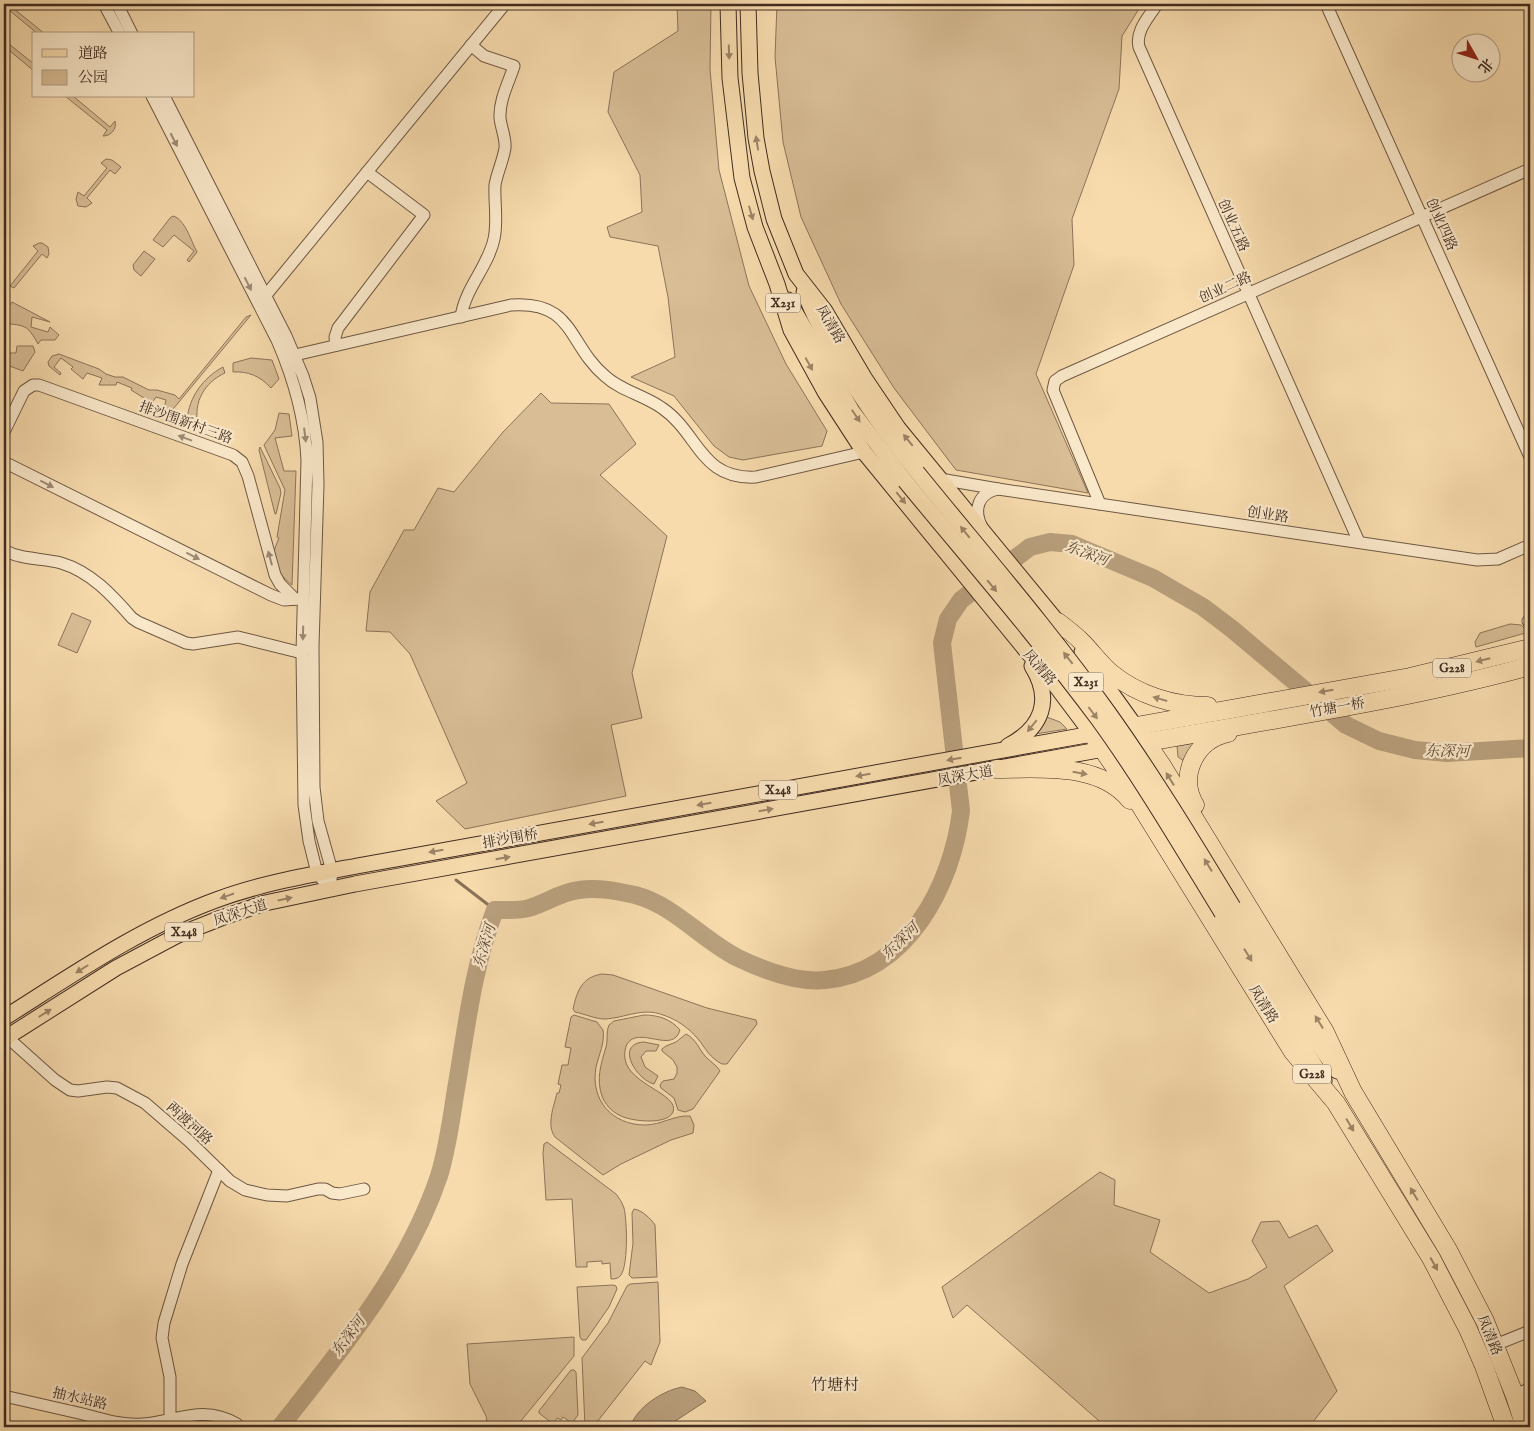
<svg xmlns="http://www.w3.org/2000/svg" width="1534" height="1431" viewBox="0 0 1534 1431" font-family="'IM FELL English','Noto Serif SC',serif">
	<rect width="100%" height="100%" fill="#f7dbad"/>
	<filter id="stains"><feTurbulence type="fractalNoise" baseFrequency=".004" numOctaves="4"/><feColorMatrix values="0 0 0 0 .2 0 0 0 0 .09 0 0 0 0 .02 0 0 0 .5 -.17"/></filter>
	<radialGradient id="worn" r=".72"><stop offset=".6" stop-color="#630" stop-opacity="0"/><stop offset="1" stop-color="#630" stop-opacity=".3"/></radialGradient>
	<g fill="#d8bd95" stroke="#8c745a">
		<polygon points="4,4 8,4 45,34 38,34 4,6"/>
		<polygon points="677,4 711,4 710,69 719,170 749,286 786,364 827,431 822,446 743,460 729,457 714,446 674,396 631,377 675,357 668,297 658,246 610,237 607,227 642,212 640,175 608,112 614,72 678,31"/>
		<polygon points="777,4 1142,4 1122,36 1119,89 1072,219 1074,265 1036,374 1088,493 956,470 894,388 841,304 801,217 783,142 775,57"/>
		<polygon points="4,40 34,64 34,71 4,46"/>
		<path d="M65 96H73L110 127 115 121C117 129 111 136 103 136L107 130Z"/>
		<polygon points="106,159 112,160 121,167 115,174 110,170 87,198 92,203 86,207 78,206 76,199 78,192 84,196 107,168 101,163"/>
		<path d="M173 216C185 219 191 241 197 252L189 262 187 260 194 251 174 235 163 247 153 240 170 218Z"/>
		<polygon points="39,243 42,243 48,247 49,254 47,258 42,254 14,288 10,286 38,251 33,246"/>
		<polygon points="144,251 155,259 141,276 134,270 133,265"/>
		<path d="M12 302 50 322 32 317 31 327 48 332 50 327 59 335 55 340H41L38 344C27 324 25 326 4 323V306L7 308Z"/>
		<polygon points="251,315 169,414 163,412 166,400 156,397 152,403 131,390 132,388 117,382 116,385 99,385 102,378 87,373 83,379 71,369 73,367 61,358 54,367 61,373 60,375 49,366 48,362 52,356 59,354 99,369 106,374 115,377 123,377 149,390 157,390 175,395 179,399 246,317"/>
		<polygon points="17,346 33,346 35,352 23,371 4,364 4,353 16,353"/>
		<path d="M251 358 272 360 279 379 271 388C260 376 248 371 233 372V363Z"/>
		<path d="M223 367 225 373C205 382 193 402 198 424L187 420C189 397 203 378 223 367Z"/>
		<polygon points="541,393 551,403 609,404 636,444 600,475 667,536 632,673 642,718 611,725 626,796 465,829 436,801 467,783 410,654 390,632 366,631 370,592 404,530 414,530 438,488 454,492 503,432"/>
		<path d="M279 413 289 414 292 436 275 438 284 471H296L292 585C283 578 273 567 274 554 274 549 277 543 279 538L277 537 285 490 264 445 275 430Z"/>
		<polygon points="260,447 280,488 281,493 276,514 275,514 259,450"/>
		<polygon points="72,613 91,621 77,653 58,645"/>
		<polygon points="1510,624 1521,625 1529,632 1476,647 1475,642 1480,633"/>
		<polygon points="1044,716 1060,722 1067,729 1035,734"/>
		<polygon points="1200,742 1187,763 1178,757 1177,746"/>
		<path d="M602 974 613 975 707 1008 756 1020 757 1024 727 1064H722C710 1058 706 1049 698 1039 689 1028 676 1019 663 1015 643 1007 625 1018 605 1019 595 1019 585 1014 575 1012L573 1009C577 991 582 977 602 974Z"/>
		<path d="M574 1015 597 1022 603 1030C605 1043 599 1054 596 1067 590 1100 612 1125 645 1125 661 1125 674 1115 690 1116L694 1125 693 1133 671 1140 621 1164 603 1175 555 1137C546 1125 554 1106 557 1093H559L561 1085 558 1084 562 1065H568L571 1048 565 1047 571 1017Z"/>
		<path d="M644 1015C658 1015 671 1019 680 1030 673 1055 639 1025 627 1044 625 1048 624 1054 625 1059 629 1085 680 1094 673 1112 667 1126 629 1121 619 1115 611 1111 605 1104 602 1096 596 1079 601 1064 606 1047 608 1040 606 1032 609 1025L614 1021Z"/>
		<path d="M686 1034C696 1039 699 1049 705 1056 710 1062 717 1065 720 1071L693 1109 685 1112 678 1110 674 1098 661 1088 660 1085 663 1081 674 1079 677 1073V1067L673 1060 662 1051V1049L666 1046 676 1042Z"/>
		<path d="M644 1042 659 1045 656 1051H646L641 1057 645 1067 658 1076 654 1084C637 1080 614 1044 644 1042Z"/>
		<path d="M547 1142 616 1194C619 1198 622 1202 624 1208 627 1219 629 1271 619 1277 617 1279 613 1279 611 1279L610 1263 602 1264V1261L587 1262V1267H576L572 1199 546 1200 543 1153 544 1144Z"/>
		<polygon points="1100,1172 1115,1180 1114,1205 1160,1220 1150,1252 1209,1293 1248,1279 1267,1267 1252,1241 1261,1222 1279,1221 1289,1238 1317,1225 1333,1251 1284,1286 1337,1391 1309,1427 1106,1427 967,1305 953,1318 942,1287"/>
		<path d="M634 1209C642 1210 651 1219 655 1225L657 1277 632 1278 629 1275 633 1243 632 1213Z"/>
		<polygon points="658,1282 660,1342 651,1365 645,1361 597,1422 603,1427 585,1427 582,1358 608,1323 627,1286 630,1284"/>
		<polygon points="613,1285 616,1286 617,1289 609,1307 586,1340 582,1340 580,1337 577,1287"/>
		<polygon points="574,1337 574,1356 516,1427 488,1427 486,1416 470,1384 467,1344"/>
		<polygon points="571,1370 574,1370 576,1372 578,1415 572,1423 563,1417 561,1420 557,1418 553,1424 539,1413 539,1411"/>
	</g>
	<path fill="#b9a07d" stroke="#897258" d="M682 1387 695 1391 706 1401 666 1427H630C637 1407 662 1391 682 1387Z"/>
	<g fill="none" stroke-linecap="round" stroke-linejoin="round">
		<polyline stroke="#897258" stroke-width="3" points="456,880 495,910"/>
		<path stroke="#b9a07d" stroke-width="18" d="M280 1427C341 1350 407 1271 439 1176 447 1150 451 1122 455 1095 466 1032 472 970 495 910 506 910 519 911 529 908 546 903 561 892 579 890 598 887 617 891 635 895 674 905 702 940 738 958 763 970 796 983 825 980 908 972 952 885 961 811L942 643 948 619 961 600 1030 547 1050 542 1072 544 1153 578 1203 607 1232 629 1346 725 1379 741 1415 750 1447 753 1530 748"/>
		<defs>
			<g id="minor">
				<polyline points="104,4 120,34"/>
				<polyline points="117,4 132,34"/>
				<path d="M1157 4C1149 17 1135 31 1139 47L1359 542"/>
				<polyline points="1326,4 1530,457"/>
				<path d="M152 96 277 340C294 379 305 417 307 460L302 653 304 805 309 841 317 873 330 889 332 871 318 821 314 787 313 646 318 485 317 442 310 398 303 376 286 336 164 96"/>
				<polyline points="266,295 505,4"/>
				<path d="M461 317C465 288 488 267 494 239 498 221 494 203 495 185 497 173 503 161 505 148 506 138 501 128 500 118 499 100 509 82 514 66L484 56 471 45"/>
				<polyline points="336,345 335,337 338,328 424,215 367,172"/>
				<path d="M295 355 511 305C574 300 568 345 605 376 621 391 644 395 662 408 699 433 700 480 756 477L864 452"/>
				<polyline points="4,432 24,391 33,385 39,385 233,455 242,462 248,476 275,575 280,584 295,599"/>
				<polyline points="4,462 271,595 284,600 299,599"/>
				<path d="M940 479 998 489C978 493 973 510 982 527"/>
				<polyline points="998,489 1477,560 1498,559 1530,545"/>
				<polyline points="1100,504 1053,390 1055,381 1062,376 1530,169"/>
				<path d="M4 550C21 560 43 558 61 563 91 572 112 595 132 618L138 622 186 643 193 644 238 637 302 653"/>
				<polyline points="1528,621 1530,620"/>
				<polyline points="7,1037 55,1080 70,1090 78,1091 107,1087 117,1088 145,1103 189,1141 230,1181 245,1190 267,1195 287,1196 318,1189 325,1189 332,1193 340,1194 364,1189"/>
				<polyline points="1495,1345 1530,1331"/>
				<path d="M4 1396C30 1402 56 1408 83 1414 102 1419 123 1426 143 1424 178 1421 203 1404 237 1424"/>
				<polyline points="1515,1396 1530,1388"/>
				<polyline points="170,1418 170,1377 162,1338 164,1323 182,1264 219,1170"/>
			</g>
			<g id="major">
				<polyline points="748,4 750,73 756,138 762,171 774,219 796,274 825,311 865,379 898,428 1064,630"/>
				<path d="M804 292C832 358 872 416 917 472"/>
				<polyline points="788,300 852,411 905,481"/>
				<polyline points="1082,652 1135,726"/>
				<path d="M1008 746C1042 728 1053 700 1032 666"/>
				<polyline points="1233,907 1314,1038 1337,1071"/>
				<polyline points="1222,913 1324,1081"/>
				<path d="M4 1018C72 975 140 928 216 900 262 883 309 875 357 866L1092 734 1050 678 1025 649 864 452 825 392 791 330 777 284 755 227 742 178 730 78 728 4"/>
				<polyline points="4,1039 116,968 178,935 221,918 265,903 355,884 1104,749"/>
			</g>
			<g id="highway">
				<path d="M1058 622C1066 628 1075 635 1082 642 1092 652 1100 664 1111 673 1138 695 1173 706 1208 706"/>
				<polyline points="1135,726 1161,764 1325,1032 1353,1092 1448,1250 1485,1321 1515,1396 1525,1427"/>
				<path d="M1136 744C1268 720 1401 701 1530 666"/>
				<path d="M996 769C1040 769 1099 762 1130 800"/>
				<path d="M1195 805C1178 776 1195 740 1228 733"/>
				<polyline points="1506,1427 1484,1366 1468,1329 1431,1258 1336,1103 1293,1052 1132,792 1092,734 1410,677 1530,648"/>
			</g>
		</defs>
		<use href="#minor" stroke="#6e5843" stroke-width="13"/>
		<use href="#major" stroke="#412c20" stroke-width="17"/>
		<use href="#highway" stroke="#412c20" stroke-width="19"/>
		<use href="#minor" stroke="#fae8ca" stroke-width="11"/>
		<use href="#major" stroke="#f7dbad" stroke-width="15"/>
		<use href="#highway" stroke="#f7dbad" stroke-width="18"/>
		<defs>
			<g id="major-bridge">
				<path d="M917 472C981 551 1049 629 1108 712 1153 775 1193 841 1233 907"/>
				<path d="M905 481C970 560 1037 637 1098 719 1143 781 1182 848 1222 913"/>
			</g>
		</defs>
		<use href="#major-bridge" stroke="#412c20" stroke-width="17" stroke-linecap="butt"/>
		<use href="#major-bridge" stroke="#f7dbad" stroke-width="15"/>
	</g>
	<defs><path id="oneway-solid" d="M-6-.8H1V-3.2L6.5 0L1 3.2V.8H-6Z" transform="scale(1.25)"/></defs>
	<g fill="#9c8466">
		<use href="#oneway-solid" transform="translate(729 52) rotate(88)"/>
		<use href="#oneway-solid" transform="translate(757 143) rotate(-99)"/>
		<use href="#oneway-solid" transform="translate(751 213) rotate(74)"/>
		<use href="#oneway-solid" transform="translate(809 364) rotate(61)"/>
		<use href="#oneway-solid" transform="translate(856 416) rotate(56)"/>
		<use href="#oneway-solid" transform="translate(908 440) rotate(-129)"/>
		<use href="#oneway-solid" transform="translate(901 498) rotate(51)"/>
		<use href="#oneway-solid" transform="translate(965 532) rotate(-129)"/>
		<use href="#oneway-solid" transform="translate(992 586) rotate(50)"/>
		<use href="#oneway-solid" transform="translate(1068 658) rotate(-128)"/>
		<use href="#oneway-solid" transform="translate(1483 660) rotate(166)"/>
		<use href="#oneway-solid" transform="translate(1326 691) rotate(170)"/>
		<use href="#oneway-solid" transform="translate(1160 699) rotate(-164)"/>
		<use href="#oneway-solid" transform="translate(1093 713) rotate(53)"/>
		<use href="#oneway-solid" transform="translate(1032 726) rotate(129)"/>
		<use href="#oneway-solid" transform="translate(954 759) rotate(170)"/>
		<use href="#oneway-solid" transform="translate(1080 773) rotate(10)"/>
		<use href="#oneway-solid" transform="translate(863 775) rotate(170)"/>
		<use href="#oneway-solid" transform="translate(1170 779) rotate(-122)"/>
		<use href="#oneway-solid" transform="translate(704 804) rotate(170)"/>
		<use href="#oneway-solid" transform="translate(766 810) rotate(-10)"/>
		<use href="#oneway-solid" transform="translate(596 823) rotate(170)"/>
		<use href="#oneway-solid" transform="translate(436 851) rotate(170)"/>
		<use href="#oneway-solid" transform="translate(503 858) rotate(-10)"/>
		<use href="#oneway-solid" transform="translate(1208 865) rotate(-122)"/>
		<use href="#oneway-solid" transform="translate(227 896) rotate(161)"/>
		<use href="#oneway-solid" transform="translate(285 899) rotate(-12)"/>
		<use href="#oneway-solid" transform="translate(1248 955) rotate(58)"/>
		<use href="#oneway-solid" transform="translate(82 969) rotate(148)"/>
		<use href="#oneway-solid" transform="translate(45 1013) rotate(-32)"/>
		<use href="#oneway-solid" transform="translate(1319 1022) rotate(-122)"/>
		<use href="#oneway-solid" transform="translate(1350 1125) rotate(59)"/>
		<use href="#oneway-solid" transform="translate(1414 1194) rotate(-121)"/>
		<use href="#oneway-solid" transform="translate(1434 1264) rotate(61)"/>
	</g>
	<g fill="#9e8a75">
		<use href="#oneway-solid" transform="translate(174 140) rotate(63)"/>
		<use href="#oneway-solid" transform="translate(248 284) rotate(63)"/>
		<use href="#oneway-solid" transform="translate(305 435) rotate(83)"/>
		<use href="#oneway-solid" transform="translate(185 438) rotate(-160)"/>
		<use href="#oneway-solid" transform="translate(47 484) rotate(27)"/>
		<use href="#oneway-solid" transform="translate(193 556) rotate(27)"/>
		<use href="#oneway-solid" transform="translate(270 558) rotate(-105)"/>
		<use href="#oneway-solid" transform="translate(303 633) rotate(92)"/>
	</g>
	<g text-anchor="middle" stroke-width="4.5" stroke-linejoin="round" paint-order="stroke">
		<g fill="#fae8ca" stroke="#786453" stroke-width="1">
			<rect x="765.5" y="293.5" width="35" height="19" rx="4"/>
			<rect x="1433" y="658.5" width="38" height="19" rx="4"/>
			<rect x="1068.5" y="672.5" width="35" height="19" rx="4"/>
			<rect x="759" y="780.5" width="38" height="19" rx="4"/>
			<rect x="165" y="922.5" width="38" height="19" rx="4"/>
			<rect x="1293" y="1064.5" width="38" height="19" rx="4"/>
		</g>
		<g font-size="12" font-weight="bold" fill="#412c20">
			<text x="783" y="307">X231</text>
			<text x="1452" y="672">G228</text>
			<text x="1086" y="686">X231</text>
			<text x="778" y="794">X248</text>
			<text x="184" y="936">X248</text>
			<text x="1312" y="1078">G228</text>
		</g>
		<g font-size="14" fill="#412c20" stroke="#fae8ca">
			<text transform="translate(1442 224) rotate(66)" y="5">创业四路</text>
			<text transform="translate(1234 225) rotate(66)" y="5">创业五路</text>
			<text transform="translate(1225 287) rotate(-24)" y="5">创业二路</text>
			<text transform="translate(831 324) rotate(59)" y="5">凤清路</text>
			<text transform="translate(186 422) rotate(20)" y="5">排沙围新村三路</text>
			<text transform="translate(1268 514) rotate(8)" y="5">创业路</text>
			<text transform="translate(1040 667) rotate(49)" y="5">凤清路</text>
			<text transform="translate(1337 707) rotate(-10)" y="5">竹塘一桥</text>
			<text transform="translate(965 775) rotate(-10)" y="5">凤深大道</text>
			<text transform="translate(510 838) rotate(-10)" y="5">排沙围桥</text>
			<text transform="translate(240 912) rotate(-18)" y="5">凤深大道</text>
			<text transform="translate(1264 1004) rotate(58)" y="5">凤清路</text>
			<text transform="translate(190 1123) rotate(42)" y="5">两渡河路</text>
			<text transform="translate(1490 1335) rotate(67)" y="5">凤清路</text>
			<text transform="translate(80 1398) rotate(13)" y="5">抽水站路</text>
		</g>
		<g font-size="15" font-style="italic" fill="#5f4937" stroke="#fae8ca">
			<text transform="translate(1087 553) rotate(20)" y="5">东深河</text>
			<text transform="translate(1447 751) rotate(1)" y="5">东深河</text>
			<text transform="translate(900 941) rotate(-44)" y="5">东深河</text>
			<text transform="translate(484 946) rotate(-73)" y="5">东深河</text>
			<text transform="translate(348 1336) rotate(-53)" y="5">东深河</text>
		</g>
		<g font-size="16" fill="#412c20" stroke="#fae8ca">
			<text x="835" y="1390">竹塘村</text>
		</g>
	</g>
	<rect width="1534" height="1431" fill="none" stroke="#f7dbad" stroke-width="20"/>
	<rect x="5" y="5" width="1524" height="1421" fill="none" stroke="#412c20" stroke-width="2.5"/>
	<rect x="10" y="10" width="1514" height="1411" fill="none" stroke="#412c20"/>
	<rect x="32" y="32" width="162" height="65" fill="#fae8ca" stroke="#b09d86"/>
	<rect x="42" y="49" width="25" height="8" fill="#f7dbad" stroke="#b09d86"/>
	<text x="78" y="58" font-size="15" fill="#412c20">道路</text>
	<rect x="42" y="70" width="25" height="15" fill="#d8bd95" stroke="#b09d86"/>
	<text x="78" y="82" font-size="15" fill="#412c20">公园</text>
	<g transform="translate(1476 58) rotate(129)"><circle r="24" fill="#fae8ca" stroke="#b09d86"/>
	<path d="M0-4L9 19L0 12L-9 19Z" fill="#8f2418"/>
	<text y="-8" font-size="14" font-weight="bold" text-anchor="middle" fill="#412c20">北</text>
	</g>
	<rect width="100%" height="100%" filter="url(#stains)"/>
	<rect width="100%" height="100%" fill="url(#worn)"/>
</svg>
